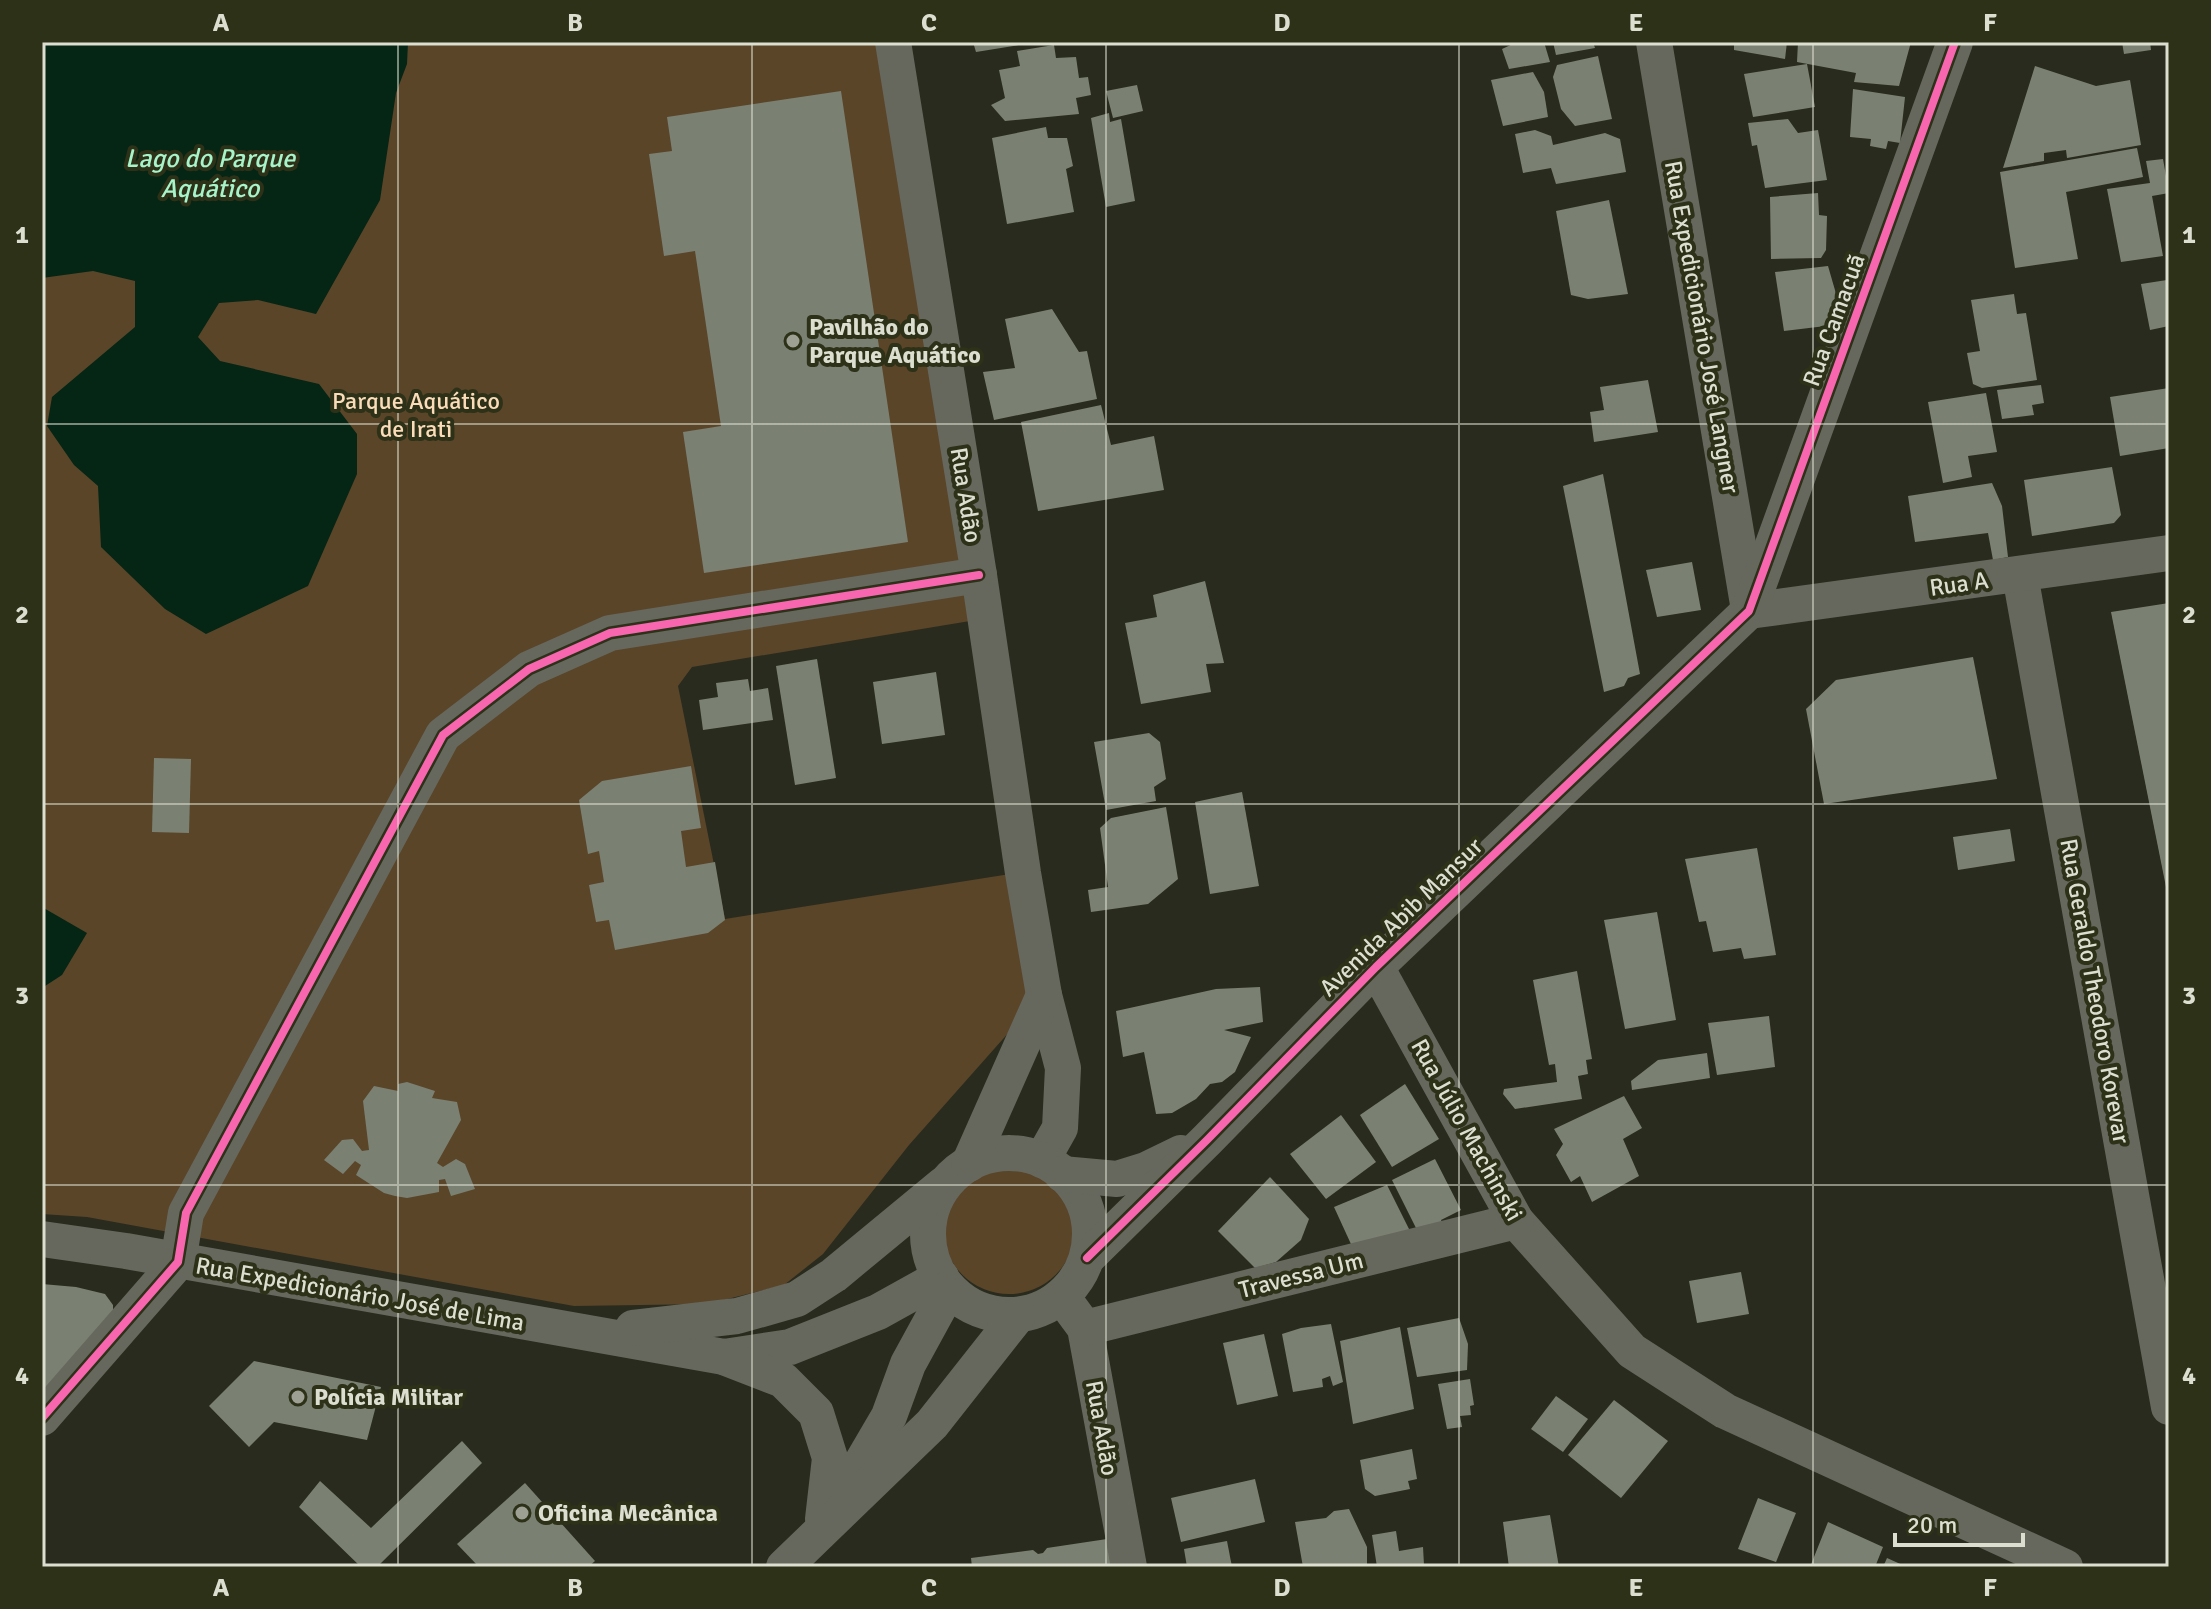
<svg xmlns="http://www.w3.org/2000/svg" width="2211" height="1609" viewBox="0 0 2211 1609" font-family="Signika,sans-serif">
	<rect width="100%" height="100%" fill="#292b1e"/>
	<g fill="#5a4528">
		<polygon points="42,42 888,42 982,619 692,667 678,686 725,919 1022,872 1042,995 909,1145 823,1254 784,1285 707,1304 574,1306 87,1217 42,1214"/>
		<circle cx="1009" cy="1228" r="66"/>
	</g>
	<g fill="#052515">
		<polygon points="42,42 408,42 407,64 396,93 380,200 316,314 258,300 219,303 198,337 220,361 319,384 357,434 357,474 308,586 206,634 165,609 101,547 98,486 74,465 47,426 52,397 135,327 135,281 93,271 42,278"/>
		<polygon points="42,907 87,933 62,975 42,988"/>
	</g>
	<g fill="#7a8173">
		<polygon points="973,42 1025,42 1025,44 976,52"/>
		<polygon points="1517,42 1544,42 1550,62 1509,69 1502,49"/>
		<polygon points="1553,42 1593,42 1595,48 1556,55"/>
		<polygon points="1734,42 1787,42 1785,59 1734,50"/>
		<polygon points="1798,42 1911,42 1899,86 1854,82 1856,73 1797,62"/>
		<polygon points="2122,42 2150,42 2151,50 2124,54"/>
		<polygon points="1054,45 1056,58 1076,57 1079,78 1088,77 1091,95 1076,98 1079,114 1005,121 991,105 1005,98 999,70 1020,66 1017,51"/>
		<polygon points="1598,56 1612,119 1575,126 1561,109 1553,77 1557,65"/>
		<polygon points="1807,64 1815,107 1753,117 1744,74"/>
		<polygon points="2035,66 2096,86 2130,80 2141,145 2067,158 2066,150 2044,153 2044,161 2003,168"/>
		<polygon points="1533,72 1544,92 1548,117 1503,126 1491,80"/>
		<polygon points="1137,85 1143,111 1113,118 1106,91"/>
		<polygon points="1853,89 1905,97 1900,143 1888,141 1886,149 1870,146 1871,139 1850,137"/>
		<polygon points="841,91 908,542 704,573 683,432 721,426 695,251 664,256 649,154 672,151 667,117"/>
		<polygon points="1109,113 1110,122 1121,119 1135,201 1106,207 1091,118"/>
		<polygon points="1788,119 1798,133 1818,130 1827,180 1765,188 1757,145 1752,146 1748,123"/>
		<polygon points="1046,127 1048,138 1067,138 1073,166 1066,169 1074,212 1007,224 992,138"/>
		<polygon points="1535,130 1551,136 1553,145 1605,133 1620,139 1626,172 1556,184 1551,168 1523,173 1515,134"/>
		<polygon points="2137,148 2143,177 2066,192 2078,259 2015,268 2000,172"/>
		<polygon points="2163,159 2169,193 2152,196 2163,256 2121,262 2107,189 2150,183 2146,161"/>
		<polygon points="1818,193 1819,215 1827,216 1826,250 1821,258 1771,259 1770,197"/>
		<polygon points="1609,200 1628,294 1588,299 1571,295 1556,211"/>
		<polygon points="1828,266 1839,304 1834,325 1784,331 1775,272"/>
		<polygon points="2167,280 2169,326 2150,330 2141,284"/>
		<polygon points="2014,294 2017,314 2026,313 2037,380 1982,388 1973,384 1967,353 1980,351 1971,300"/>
		<polygon points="1052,309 1079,352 1087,351 1097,399 994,420 983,372 1015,368 1005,319"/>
		<polygon points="1648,380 1658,432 1594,442 1590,412 1604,410 1600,387"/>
		<polygon points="2041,385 2044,403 2032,405 2034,415 2002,419 1997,390"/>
		<polygon points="2169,388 2169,448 2120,456 2110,397"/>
		<polygon points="1986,393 1997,452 1968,456 1972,477 1943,483 1928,402"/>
		<polygon points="1101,405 1111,445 1154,436 1164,490 1038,511 1021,422"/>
		<polygon points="2112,467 2121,515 2114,523 2032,536 2024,480"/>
		<polygon points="1603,474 1640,674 1628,678 1624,686 1604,692 1563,486"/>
		<polygon points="1992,483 2002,506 2008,557 1993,560 1988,533 1915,542 1908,496"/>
		<polygon points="1692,562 1701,610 1657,617 1646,570"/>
		<polygon points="1205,581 1224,663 1206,664 1211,692 1141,704 1125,623 1157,617 1153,595"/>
		<polygon points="2169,603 2169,897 2168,897 2111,612"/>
		<polygon points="1973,657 1997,779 1824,804 1806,709 1836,680"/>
		<polygon points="817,659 836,778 795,785 776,666"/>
		<polygon points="936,672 945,735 882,744 873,682"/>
		<polygon points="748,679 750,691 768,688 773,720 703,730 699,700 718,697 716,683"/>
		<polygon points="1149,733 1160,742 1166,779 1154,787 1156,801 1106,810 1094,742"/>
		<polygon points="154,758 191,759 189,833 152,832"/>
		<polygon points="691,766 701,828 681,831 686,867 715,862 725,920 708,933 615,950 609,920 596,922 589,885 604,882 599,851 588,854 579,800 602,781"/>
		<polygon points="1242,792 1259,886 1210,894 1195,802"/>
		<polygon points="1166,807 1178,879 1148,904 1091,912 1088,890 1108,887 1100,828 1111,818"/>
		<polygon points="2010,829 2015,861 1958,870 1953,837"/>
		<polygon points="1757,848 1776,955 1744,959 1741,948 1713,952 1706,921 1699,922 1685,859"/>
		<polygon points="1657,912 1676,1020 1625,1029 1604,920"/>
		<polygon points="1577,971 1592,1059 1586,1060 1588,1074 1578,1076 1582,1099 1515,1109 1503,1094 1504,1089 1557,1082 1555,1064 1549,1065 1533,980"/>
		<polygon points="1260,987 1263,1022 1224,1030 1251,1037 1235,1072 1222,1082 1210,1084 1196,1099 1172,1113 1156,1114 1144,1052 1123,1057 1116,1011 1216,989"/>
		<polygon points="1769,1016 1775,1067 1717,1075 1708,1023"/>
		<polygon points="1707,1053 1710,1078 1632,1090 1631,1081 1658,1060"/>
		<polygon points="407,1082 435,1091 432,1098 457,1102 461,1120 437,1163 443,1167 456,1159 465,1164 475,1189 451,1196 445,1179 439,1180 439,1192 407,1198 395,1196 384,1193 356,1175 361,1165 355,1161 343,1174 324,1160 342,1140 353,1139 362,1151 369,1150 363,1101 374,1086 398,1091 398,1084"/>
		<polygon points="1405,1084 1439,1139 1392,1167 1360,1115"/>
		<polygon points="1624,1096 1642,1128 1623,1139 1639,1176 1592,1202 1580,1176 1571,1182 1556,1155 1563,1144 1554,1129"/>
		<polygon points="1341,1115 1376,1162 1326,1199 1290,1154"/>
		<polygon points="1435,1159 1461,1210 1441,1220 1444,1228 1417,1230 1392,1180"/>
		<polygon points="1270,1177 1309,1219 1301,1240 1276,1262 1255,1268 1218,1231"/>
		<polygon points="1387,1185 1411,1233 1356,1255 1334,1207"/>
		<polygon points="1741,1272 1749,1314 1697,1323 1689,1281"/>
		<polygon points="42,1284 76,1287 105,1294 113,1305 113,1318 42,1394"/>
		<polygon points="1459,1318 1468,1344 1467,1370 1417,1377 1407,1328"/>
		<polygon points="1331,1324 1343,1382 1333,1386 1330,1376 1322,1379 1323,1387 1293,1392 1282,1334 1301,1328"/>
		<polygon points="1400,1327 1414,1409 1353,1424 1340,1341"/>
		<polygon points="1264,1334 1278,1396 1237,1405 1223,1343"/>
		<polygon points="254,1361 381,1387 367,1440 274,1422 249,1447 209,1406"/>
		<polygon points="1470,1379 1474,1405 1470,1406 1471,1415 1460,1416 1462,1427 1447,1429 1438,1384"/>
		<polygon points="1556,1396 1588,1419 1563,1452 1531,1429"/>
		<polygon points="1614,1400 1668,1441 1621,1498 1568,1455"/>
		<polygon points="462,1441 482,1463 377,1567 361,1567 299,1507 320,1481 371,1528"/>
		<polygon points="1412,1449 1417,1479 1408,1481 1410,1489 1375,1496 1365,1489 1360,1460"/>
		<polygon points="1255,1479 1265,1522 1181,1542 1171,1498"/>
		<polygon points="525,1483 595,1561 588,1567 479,1567 457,1544"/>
		<polygon points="1758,1498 1796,1513 1776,1562 1738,1549"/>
		<polygon points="1349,1509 1367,1547 1367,1567 1303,1567 1295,1522 1326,1518 1334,1511"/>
		<polygon points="1550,1515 1559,1567 1509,1567 1503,1522"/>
		<polygon points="1828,1522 1883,1547 1875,1567 1810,1567"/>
		<polygon points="1396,1531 1399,1551 1423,1547 1424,1565 1377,1567 1372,1535"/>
		<polygon points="1107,1539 1111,1567 972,1567 971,1558 1033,1550 1038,1554 1043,1553 1047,1548"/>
		<polygon points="1227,1541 1232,1567 1187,1567 1184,1549"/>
		<polygon points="1887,1558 1907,1567 1883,1567"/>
	</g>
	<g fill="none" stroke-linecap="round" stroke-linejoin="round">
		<g stroke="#66685e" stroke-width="36">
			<polyline points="893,42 979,575 1023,873 1044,995 1063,1068 1060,1128 1042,1160"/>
			<polyline points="1654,42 1749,610"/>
			<polyline points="2020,575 2169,1407"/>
			<polyline points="1749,611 2169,553"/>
			<polyline points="1376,967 1516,1221 1632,1351 1725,1411 2065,1567"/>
			<circle cx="1009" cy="1234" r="81"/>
			<polyline points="969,1164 1044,995"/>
			<polyline points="1062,1174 1117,1179 1146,1170 1181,1153"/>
			<polyline points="42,1239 126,1251 724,1357 790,1347 878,1312 941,1277"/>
			<polyline points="1087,1258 1207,1140 1376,967 1749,611 1955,42"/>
			<polyline points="1071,1309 1085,1328 1129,1567"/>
			<polyline points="633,1328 737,1316 797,1299 834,1275 943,1185"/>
			<polyline points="1085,1328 1516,1221"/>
			<polyline points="726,1358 783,1380 816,1413 830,1458 823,1519"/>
			<polyline points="42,1418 178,1262 186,1213 443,735 529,669 610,633 979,575"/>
			<polyline points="848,1486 889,1416 908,1364 949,1289"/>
			<polyline points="784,1567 932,1424 1018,1315"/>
		</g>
		<defs>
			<g id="cycleway">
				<polyline points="1087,1258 1207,1140 1376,967 1749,611 1955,42"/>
				<polyline points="42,1418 178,1262 186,1213 443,735 529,669 610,633 979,575"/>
			</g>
		</defs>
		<use href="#cycleway" stroke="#2d3118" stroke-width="13"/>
		<use href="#cycleway" stroke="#f766af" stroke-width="8"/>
	</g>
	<path fill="none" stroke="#dcdfd0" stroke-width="2" stroke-opacity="0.55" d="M398 42V1567M752 42V1567M1106 42V1567M1459 42V1567M1813 42V1567M42 424H2169M42 804H2169M42 1185H2169"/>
	<g fill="#9da092" stroke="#2d3118" stroke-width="3">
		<circle cx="793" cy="341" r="8"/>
		<circle cx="298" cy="1397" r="8"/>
		<circle cx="522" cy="1513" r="8"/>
	</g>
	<g text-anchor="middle" stroke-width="8" stroke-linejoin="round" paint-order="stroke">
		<g font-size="24" fill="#dcdfd0" stroke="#2d3118">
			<text transform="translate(1834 320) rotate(-70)" y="8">Rua Camacuã</text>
			<text transform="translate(1702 327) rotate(80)" y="8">Rua Expedicionário José Langner</text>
			<text transform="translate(966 495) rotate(81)" y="8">Rua Adão</text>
			<text transform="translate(1959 584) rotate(-8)" y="8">Rua A</text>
			<text transform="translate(1401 917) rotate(-44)" y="8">Avenida Abib Mansur</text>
			<text transform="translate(2095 991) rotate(80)" y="8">Rua Geraldo Theodoro Korevar</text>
			<text transform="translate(1467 1130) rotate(61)" y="8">Rua Júlio Machinski</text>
			<text transform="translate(1301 1275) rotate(-14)" y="8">Travessa Um</text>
			<text transform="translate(360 1294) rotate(10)" y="8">Rua Expedicionário José de Lima</text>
			<text transform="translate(1102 1428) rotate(80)" y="8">Rua Adão</text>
		</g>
		<g font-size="24" font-weight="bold" fill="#dcdfd0" stroke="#2d3118" text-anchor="start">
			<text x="809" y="335">Pavilhão do<tspan x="809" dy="28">Parque Aquático</tspan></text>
			<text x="314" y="1405">Polícia Militar</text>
			<text x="538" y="1521">Oficina Mecânica</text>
		</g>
		<g font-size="24" fill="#fadcb9" stroke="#2d3118">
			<text x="416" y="409">Parque Aquático<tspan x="416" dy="28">de Irati</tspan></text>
		</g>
		<g font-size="26" font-style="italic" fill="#a8f4ca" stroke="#2d3118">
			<text x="210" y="167">Lago do Parque<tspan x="210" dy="30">Aquático</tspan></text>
		</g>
	</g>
	<rect width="2211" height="1609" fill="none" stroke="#2d3118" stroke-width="88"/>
	<path d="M1895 1533v12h128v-12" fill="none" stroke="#dcdfd0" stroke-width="4"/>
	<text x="1907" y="1533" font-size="24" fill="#dcdfd0" stroke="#2d3118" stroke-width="6" paint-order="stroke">20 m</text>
	<rect x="44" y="44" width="2123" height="1521" fill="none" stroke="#dcdfd0" stroke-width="3"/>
	<g font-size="26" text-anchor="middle" font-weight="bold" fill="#dcdfd0">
		<text x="221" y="31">A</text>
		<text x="575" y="31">B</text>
		<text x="929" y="31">C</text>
		<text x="1282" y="31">D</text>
		<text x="1636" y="31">E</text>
		<text x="1990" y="31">F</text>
		<text x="22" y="243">1</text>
		<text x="2189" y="243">1</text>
		<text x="22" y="623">2</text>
		<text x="2189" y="623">2</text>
		<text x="22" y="1004">3</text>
		<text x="2189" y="1004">3</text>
		<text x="22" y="1384">4</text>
		<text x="2189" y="1384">4</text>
		<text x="221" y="1596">A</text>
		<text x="575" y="1596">B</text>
		<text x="929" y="1596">C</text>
		<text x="1282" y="1596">D</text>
		<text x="1636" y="1596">E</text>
		<text x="1990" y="1596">F</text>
	</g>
</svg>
